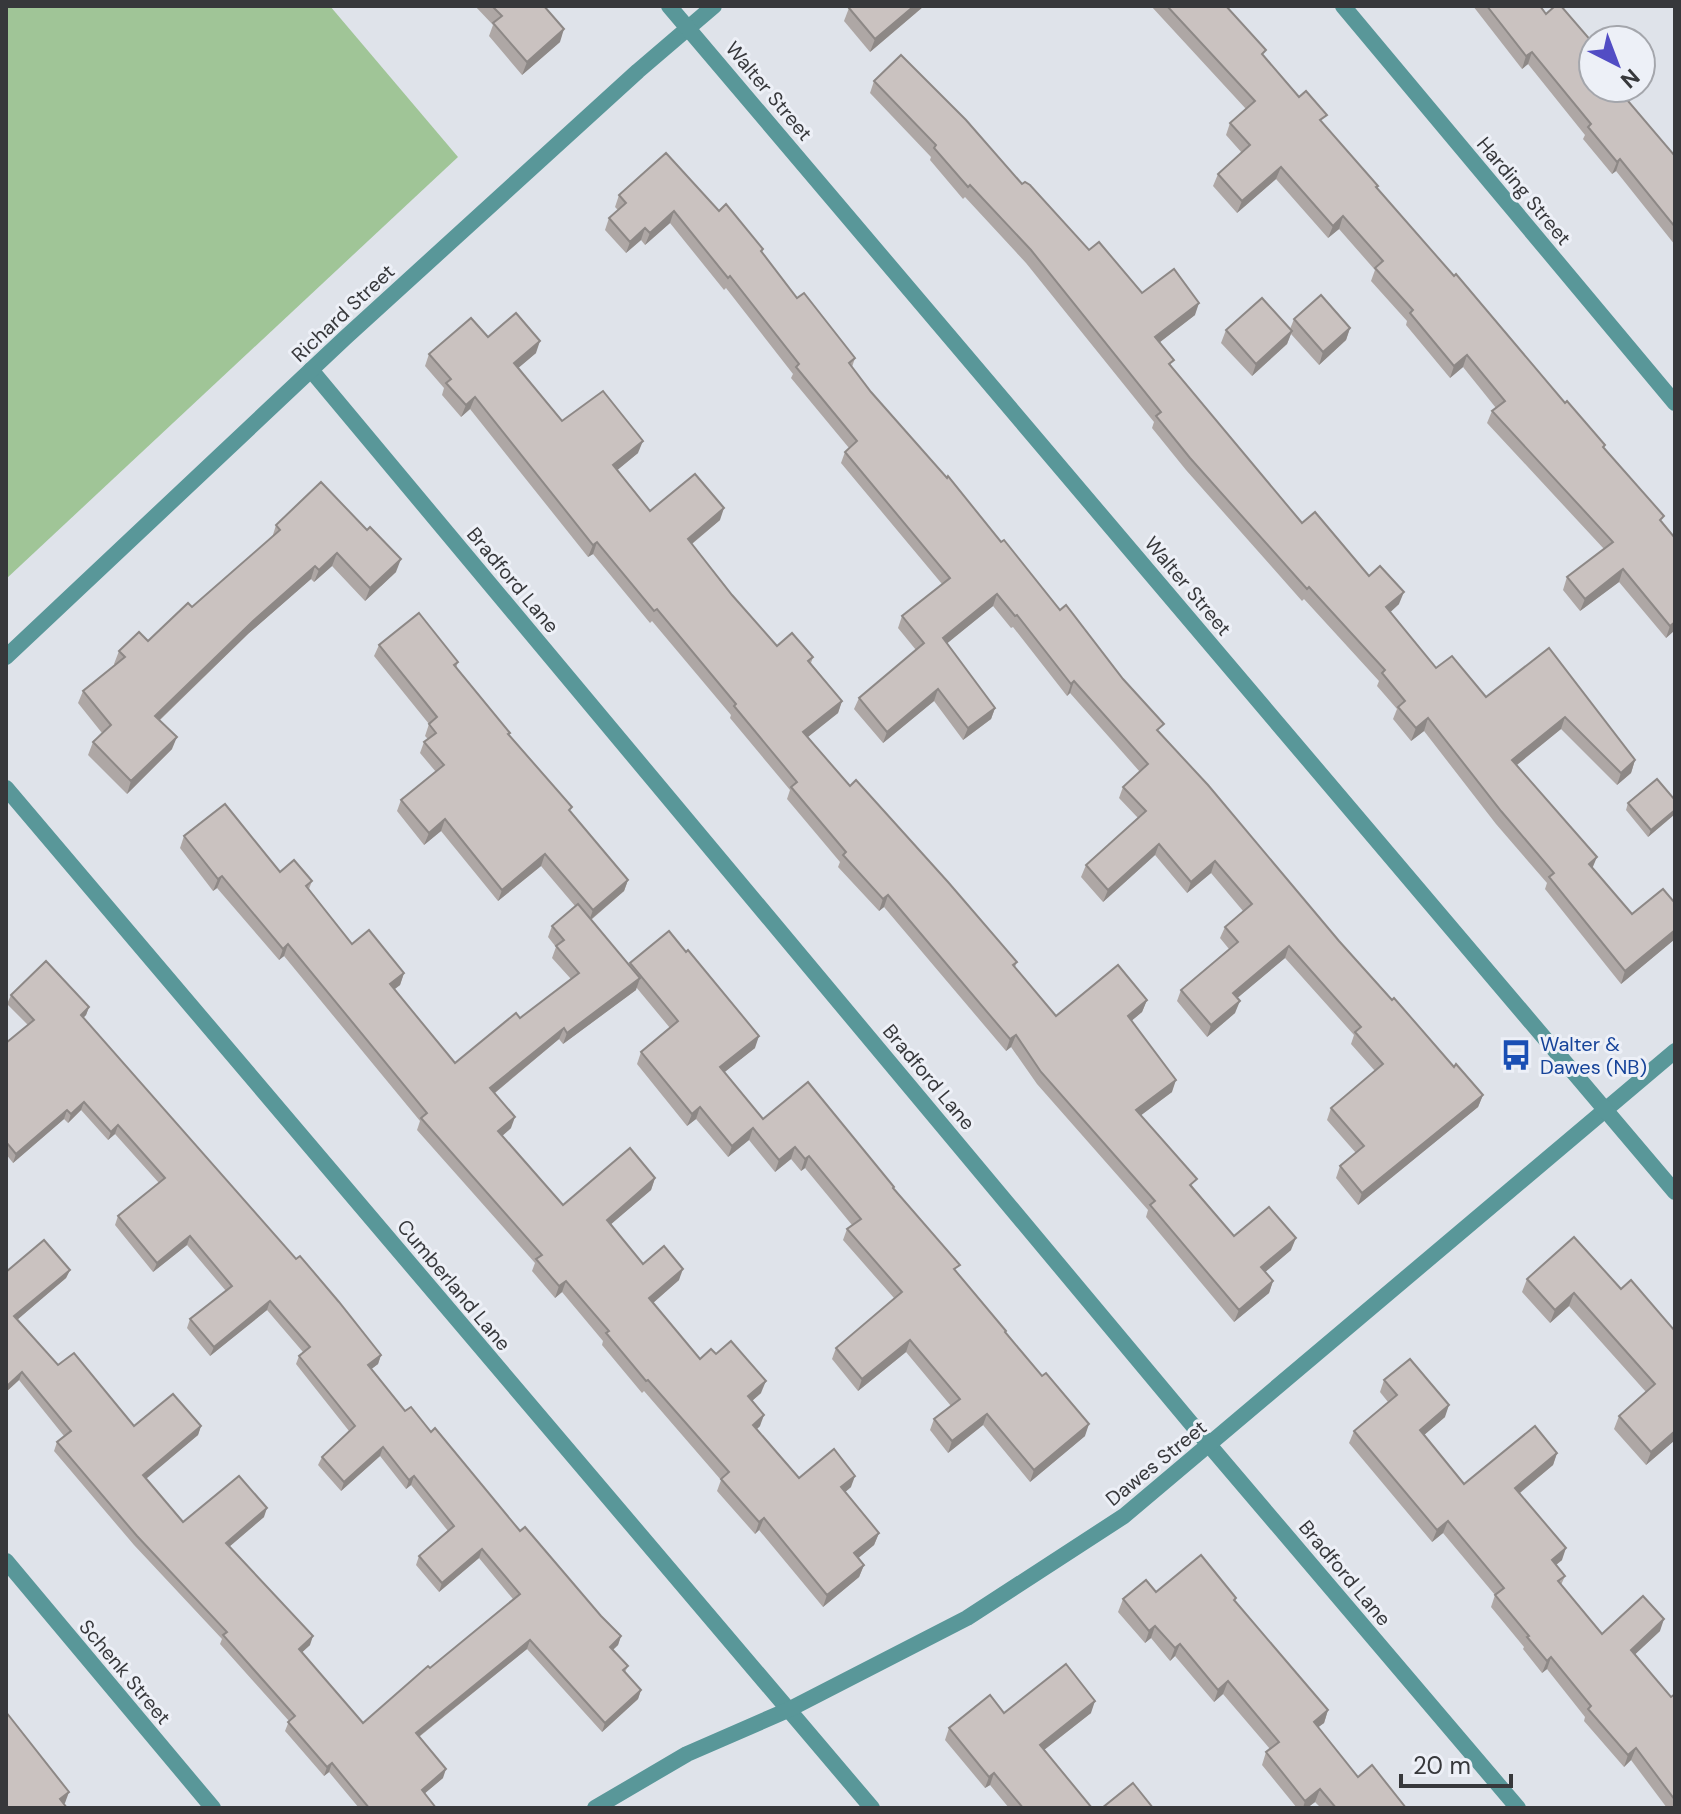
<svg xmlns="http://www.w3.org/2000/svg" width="1681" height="1814" viewBox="0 0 1681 1814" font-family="'DM Sans',sans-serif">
	<rect width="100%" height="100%" fill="#dfe3ea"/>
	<polygon fill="#a0c597" points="6,6 330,6 458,157 6,579"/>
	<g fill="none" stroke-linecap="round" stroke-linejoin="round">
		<g stroke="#599799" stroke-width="16">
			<polyline points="1343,6 1675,403"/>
			<polyline points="311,370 1210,1446 1518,1808"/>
			<polyline points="6,657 346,337 638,71 714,6"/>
			<polyline points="6,788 872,1808"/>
			<polyline points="6,1561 213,1808"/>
			<polyline points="595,1808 687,1754 788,1710 967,1618 1124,1516 1675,1051"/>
		</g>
		<polyline stroke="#599799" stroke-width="16" points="669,6 1675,1192"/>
	</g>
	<g fill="#aea7a5">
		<polygon points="475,6 544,6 560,42 522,75 489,36 493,25"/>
		<polygon points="924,6 870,52 844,21 849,8"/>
		<polygon points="1151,6 1226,6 1264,56 1378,186 1377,189 1565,403 1605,445 1604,448 1675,538 1675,630 1666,638 1619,582 1580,611 1563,590 1567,577 1604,549 1487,423 1492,411 1496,408 1463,367 1450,378 1406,325 1407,321 1371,281 1375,270 1339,229 1328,238 1276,179 1237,213 1213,186 1218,174 1242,153 1226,135 1230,123 1246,109"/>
		<polygon points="1473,6 1540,6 1593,88 1675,156 1675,245 1616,171 1612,174 1583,139 1585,135 1528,64 1522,69"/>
		<polygon points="874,81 1022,184 1089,250 1142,293 1195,315 1160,342 1172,367 1302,523 1369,576 1399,604 1390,612 1436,668 1486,697 1549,648 1635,760 1631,773 1617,785 1561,729 1517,765 1593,868 1632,914 1675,903 1675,939 1621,984 1545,889 1547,883 1496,824 1424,731 1411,741 1393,719 1397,709 1377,686 1379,681 1304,599 1302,601 1186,470 1152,428 1154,422 1026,263 965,197 963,199 930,160 931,157 870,93"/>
		<polygon points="619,195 719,211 763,249 762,252 797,298 855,358 852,367 871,392 1001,542 1160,734 1339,941 1454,1067 1483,1095 1478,1107 1358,1205 1336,1178 1340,1166 1356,1153 1327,1120 1331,1108 1375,1071 1351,1044 1354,1035 1285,958 1237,998 1235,1013 1207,1037 1177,1001 1181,990 1229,949 1220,938 1225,927 1243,911 1211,873 1187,893 1155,855 1103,902 1081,877 1086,865 1138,818 1119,798 1123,787 1140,772 1070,693 1067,696 1013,627 1011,628 993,606 947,643 995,708 991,719 963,740 934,701 883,743 854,709 859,698 916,650 898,628 902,616 942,584 841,463 845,452 849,448 791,378 793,374 726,288 724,290 670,223 645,245 641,240 626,253 605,230 609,218 618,210 615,207"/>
		<polygon points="1294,319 1350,328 1346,340 1319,365 1291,334 1287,344 1252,376 1221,343 1226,330 1290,329"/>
		<polygon points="488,337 536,353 518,368 562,421 638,453 617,470 650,511 720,520 692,544 732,595 777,646 813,657 811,663 842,701 838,713 808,737 850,786 1017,962 1015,967 1056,1016 1147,1000 1142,1012 1131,1021 1172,1092 1141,1115 1194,1188 1234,1236 1291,1250 1265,1272 1273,1281 1269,1293 1234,1322 1146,1217 1148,1210 1037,1084 1011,1047 1006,1051 884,907 879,911 838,867 840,862 787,799 790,790 730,718 731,715 652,621 650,623 593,554 588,557 470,409 461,417 442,395 444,388 425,366 429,354"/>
		<polygon points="276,525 396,572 365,601 332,566 314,582 311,579 249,633 160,720 172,749 127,794 88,755 93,742 102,733 78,703 83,691 115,665 114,664 119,651 148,641 192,607 272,538"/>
		<polygon points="379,645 458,662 456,668 510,733 509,735 570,812 628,880 624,891 591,920 629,965 630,963 755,1048 724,1072 763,1119 894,1187 894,1189 957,1272 1006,1331 1005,1333 1085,1436 1030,1482 983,1425 948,1453 930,1430 934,1419 951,1406 906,1352 858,1391 832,1359 836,1348 894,1298 843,1240 847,1229 852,1225 805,1168 801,1171 791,1159 775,1172 749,1140 728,1157 696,1119 687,1126 637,1064 641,1052 670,1028 636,987 636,990 563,1044 559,1039 495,1093 511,1128 502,1136 563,1205 655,1178 651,1190 611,1224 643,1264 679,1280 653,1303 700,1359 716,1354 761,1393 752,1401 760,1426 757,1429 799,1478 851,1487 845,1492 879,1533 874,1545 858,1558 864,1565 859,1577 823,1607 759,1530 755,1534 717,1491 721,1480 644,1391 642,1393 602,1345 603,1341 562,1292 555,1298 532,1271 535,1263 417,1130 420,1121 284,956 279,960 217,888 213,891 180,848 184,836 280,872 312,881 309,889 352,944 404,973 400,985 394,989 455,1063 520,1018 571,979 552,958 556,947 548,937 552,926 575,906 541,866 498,901 441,831 424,845 397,811 401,800 436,772 420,753 424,742 428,739 425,736 429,724 374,656"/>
		<polygon points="1675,800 1675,814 1648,837 1626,810 1628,803"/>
		<polygon points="11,995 89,1007 86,1015 83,1018 381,1355 378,1364 371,1369 405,1411 431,1432 520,1531 621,1636 618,1645 613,1650 628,1666 625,1672 641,1690 638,1699 602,1732 527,1649 419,1737 443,1778 424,1794 436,1808 359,1808 329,1772 324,1776 285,1731 289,1721 220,1644 222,1639 134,1545 54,1451 57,1442 64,1436 19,1380 6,1392 6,1272 70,1270 66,1278 17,1320 58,1365 134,1426 201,1426 198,1435 146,1478 183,1522 264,1517 229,1547 310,1645 302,1652 363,1723 513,1599 479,1558 439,1592 416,1565 419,1556 448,1531 411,1485 406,1489 380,1456 341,1491 318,1465 322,1457 349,1431 296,1364 299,1356 303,1352 267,1310 210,1356 187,1328 190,1319 226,1291 187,1245 153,1272 115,1225 118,1216 159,1183 115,1134 108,1140 81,1110 68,1123 64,1119 13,1163 6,1154 6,1043 28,1025 7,1004"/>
		<polygon points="1527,1279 1621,1289 1675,1331 1675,1440 1646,1465 1614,1429 1619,1416 1646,1392 1569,1306 1550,1323 1522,1292"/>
		<polygon points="1384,1380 1445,1417 1424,1435 1464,1484 1557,1453 1553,1465 1520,1493 1562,1560 1556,1565 1565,1576 1561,1585 1602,1634 1660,1631 1635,1654 1671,1697 1675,1694 1675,1808 1667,1808 1631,1760 1624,1767 1584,1721 1585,1717 1547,1669 1542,1673 1523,1649 1524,1647 1491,1607 1495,1595 1443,1533 1432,1542 1349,1443 1354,1431 1388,1402 1380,1392"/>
		<polygon points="1156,1592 1236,1598 1235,1601 1328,1710 1324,1723 1318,1727 1358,1777 1406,1808 1321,1808 1315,1802 1307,1808 1297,1808 1262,1765 1266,1752 1270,1749 1223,1694 1214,1702 1175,1656 1170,1661 1151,1638 1145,1643 1118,1612 1123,1599"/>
		<polygon points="1004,1713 1091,1713 1044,1750 1092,1808 1009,1808 990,1785 985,1788 945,1740 949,1728"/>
	</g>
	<g fill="#8d8886">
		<polygon points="914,6 924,6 870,52 875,39"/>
		<polygon points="564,29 560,42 522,75 527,62"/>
		<polygon points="1532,52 1528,64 1522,69 1526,56"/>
		<polygon points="1620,159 1616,171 1612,174 1617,162"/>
		<polygon points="1281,167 1276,179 1237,213 1242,201"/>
		<polygon points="674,211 670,223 645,245 650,233"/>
		<polygon points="1343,216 1339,229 1328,238 1333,226"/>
		<polygon points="645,228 641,240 626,253 630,242"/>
		<polygon points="1199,303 1195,315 1151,349 1155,337"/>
		<polygon points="1350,328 1346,340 1319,365 1323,352"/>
		<polygon points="1292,331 1287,344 1252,376 1256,364"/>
		<polygon points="540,341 536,353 510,375 514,363"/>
		<polygon points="1467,355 1463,367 1450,378 1454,366"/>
		<polygon points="475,397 470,409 461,417 466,405"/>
		<polygon points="643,441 638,453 609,477 613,465"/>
		<polygon points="724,508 720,520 683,551 688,539"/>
		<polygon points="597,542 593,554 588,557 593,545"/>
		<polygon points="337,553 332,566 314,582 319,570"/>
		<polygon points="401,559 396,572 365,601 370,588"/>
		<polygon points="315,566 311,579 249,633 151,728 155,716 253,621"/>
		<polygon points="1623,569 1619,582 1580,611 1585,599"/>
		<polygon points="1404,592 1399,604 1382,620 1386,607"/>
		<polygon points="997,594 993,606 939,650 943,638"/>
		<polygon points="1675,622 1675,630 1666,638 1670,626"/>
		<polygon points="1074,681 1070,693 1067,696 1071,684"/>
		<polygon points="938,689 934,701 883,743 887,732"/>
		<polygon points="842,701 838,713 799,744 803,732"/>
		<polygon points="995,708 991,719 963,740 968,728"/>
		<polygon points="1565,717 1561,729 1508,772 1512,760"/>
		<polygon points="1428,718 1424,731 1411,741 1416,728"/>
		<polygon points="177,737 172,749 127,794 131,781"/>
		<polygon points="1635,760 1631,773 1617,785 1621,773"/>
		<polygon points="1675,810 1675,814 1648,837 1651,830"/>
		<polygon points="445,819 441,831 424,845 429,833"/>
		<polygon points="1159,844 1155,855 1103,902 1108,890"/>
		<polygon points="545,854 541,866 498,901 502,890"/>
		<polygon points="1597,857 1592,869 1589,864"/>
		<polygon points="1215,861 1211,873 1187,893 1191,882"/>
		<polygon points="222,876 217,888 213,891 218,879"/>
		<polygon points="628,880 624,891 589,921 593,910"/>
		<polygon points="888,895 884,907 879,911 883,899"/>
		<polygon points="1675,930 1675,939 1621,984 1625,971"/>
		<polygon points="288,944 284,956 279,960 283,949"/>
		<polygon points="1289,946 1285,958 1229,1005 1233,993"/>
		<polygon points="404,973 400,985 386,996 390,984"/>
		<polygon points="640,978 636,990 563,1044 567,1033"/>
		<polygon points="1147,1000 1142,1012 1123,1028 1128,1016"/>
		<polygon points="1240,1001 1235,1013 1207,1037 1211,1025"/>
		<polygon points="89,1007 86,1015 78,1023 81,1015"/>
		<polygon points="564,1028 559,1039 486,1100 490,1088"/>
		<polygon points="1016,1035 1011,1047 1006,1051 1010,1039"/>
		<polygon points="759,1036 755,1048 716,1079 720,1067"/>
		<polygon points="1176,1080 1172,1092 1132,1122 1136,1110"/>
		<polygon points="1483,1095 1478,1107 1358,1205 1362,1193"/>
		<polygon points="84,1102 81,1110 68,1123 71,1114"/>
		<polygon points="700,1107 696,1119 687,1126 692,1114"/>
		<polygon points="67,1110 64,1119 13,1163 16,1154"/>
		<polygon points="515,1117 511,1128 494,1143 498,1131"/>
		<polygon points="118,1125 115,1134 108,1140 111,1132"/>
		<polygon points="753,1128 749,1140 728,1157 732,1146"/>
		<polygon points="795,1147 791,1159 775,1172 779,1160"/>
		<polygon points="809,1156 805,1168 801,1171 805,1159"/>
		<polygon points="655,1178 651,1190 603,1231 607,1220"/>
		<polygon points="190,1236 187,1245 153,1272 157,1263"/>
		<polygon points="1296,1238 1291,1250 1257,1279 1261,1267"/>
		<polygon points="683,1269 679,1280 645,1310 649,1298"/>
		<polygon points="70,1270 66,1278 11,1325 14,1316"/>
		<polygon points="566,1281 562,1292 555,1298 559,1286"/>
		<polygon points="1273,1281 1269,1293 1234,1322 1239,1310"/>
		<polygon points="1574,1293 1569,1306 1550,1323 1555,1310"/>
		<polygon points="270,1301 267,1310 210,1356 214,1347"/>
		<polygon points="910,1340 906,1352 858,1391 862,1379"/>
		<polygon points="381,1355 378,1364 365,1374 368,1365"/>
		<polygon points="22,1372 19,1380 6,1392 7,1386"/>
		<polygon points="766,1381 761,1393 744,1408 748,1396"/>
		<polygon points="1449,1405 1445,1417 1416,1442 1420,1430"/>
		<polygon points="987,1414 983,1425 948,1453 952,1441"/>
		<polygon points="764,1415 760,1426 748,1437 753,1425"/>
		<polygon points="1089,1424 1085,1436 1030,1482 1034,1470"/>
		<polygon points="201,1426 198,1435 140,1484 143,1475"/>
		<polygon points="1675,1431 1675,1440 1646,1465 1651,1452"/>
		<polygon points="383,1447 380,1456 341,1491 344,1482"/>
		<polygon points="1557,1453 1553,1465 1511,1500 1515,1488"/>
		<polygon points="414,1476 411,1485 406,1489 409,1480"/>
		<polygon points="855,1476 851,1487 837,1499 841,1487"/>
		<polygon points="267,1508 264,1517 223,1552 226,1543"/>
		<polygon points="764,1518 759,1530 755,1534 759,1522"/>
		<polygon points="1448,1521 1443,1533 1432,1542 1437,1530"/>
		<polygon points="879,1533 874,1545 850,1565 854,1553"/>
		<polygon points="1566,1548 1562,1560 1547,1572 1552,1560"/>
		<polygon points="482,1549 479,1558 439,1592 442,1583"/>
		<polygon points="864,1565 859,1577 823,1607 827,1595"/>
		<polygon points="1664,1619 1660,1631 1627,1662 1631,1650"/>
		<polygon points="1155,1626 1151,1638 1145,1643 1149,1631"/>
		<polygon points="313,1636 310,1645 296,1658 299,1649"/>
		<polygon points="621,1636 618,1645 607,1655 610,1647"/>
		<polygon points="530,1640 527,1649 412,1742 416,1733"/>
		<polygon points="1180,1644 1175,1656 1170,1661 1175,1648"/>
		<polygon points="1551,1657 1547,1669 1542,1673 1547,1661"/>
		<polygon points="1228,1681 1223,1694 1214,1702 1218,1690"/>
		<polygon points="641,1690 638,1699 602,1732 605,1723"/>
		<polygon points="1095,1701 1091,1713 1035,1757 1040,1745"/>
		<polygon points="1328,1710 1324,1723 1309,1734 1314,1722"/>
		<polygon points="1636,1748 1631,1760 1624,1767 1628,1755"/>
		<polygon points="332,1763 329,1772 324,1776 327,1767"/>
		<polygon points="446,1769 443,1778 418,1799 422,1790"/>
		<polygon points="994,1773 990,1785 985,1788 989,1777"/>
		<polygon points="1320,1789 1315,1802 1307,1808 1303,1808 1305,1801"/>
		<polygon points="69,1792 65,1803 59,1808 60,1799"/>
	</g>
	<g fill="#cac2c0" stroke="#8d8886" stroke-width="2">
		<polygon points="492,6 544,6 564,29 527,62 493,23 502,16"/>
		<polygon points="851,6 914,6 875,39 849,8"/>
		<polygon points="1167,6 1226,6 1266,50 1262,54 1299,97 1306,91 1327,115 1320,120 1378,186 1376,187 1454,276 1456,274 1565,403 1567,401 1605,445 1603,447 1664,516 1660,520 1675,538 1675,622 1670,626 1623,569 1585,599 1567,577 1613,542 1492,411 1505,401 1467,355 1454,366 1410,313 1413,310 1375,268 1383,261 1343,216 1333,226 1281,167 1242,201 1218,174 1250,145 1230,123 1255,101"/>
		<polygon points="1487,6 1540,6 1546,14 1555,6 1561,6 1593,43 1593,88 1617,88 1675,156 1675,227 1620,159 1617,162 1588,127 1591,124 1532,52 1526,56"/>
		<polygon points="1610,32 1616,40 1600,40"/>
		<polygon points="901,55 966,120 1022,184 1025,182 1030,185 1089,250 1099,242 1142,293 1174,269 1199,303 1155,337 1174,360 1169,364 1302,523 1315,512 1369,576 1380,566 1404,592 1386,607 1436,668 1452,656 1486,697 1549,648 1635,760 1621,773 1565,717 1512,760 1597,857 1589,864 1632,914 1663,889 1675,903 1675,930 1625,971 1549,877 1554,873 1501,811 1428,718 1416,728 1398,707 1405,701 1382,673 1385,670 1309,587 1307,589 1190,458 1156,416 1161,412 1031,250 970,185 968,187 934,148 936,145 874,81"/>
		<polygon points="666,153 719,211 726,204 763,249 761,251 797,298 804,293 855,358 849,363 871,392 947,478 948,476 1001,542 1004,540 1060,610 1066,605 1123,679 1164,724 1157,730 1208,785 1339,941 1392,1000 1394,998 1454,1067 1456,1064 1483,1095 1362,1193 1340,1166 1364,1146 1331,1108 1383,1064 1355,1032 1361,1027 1289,946 1233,993 1240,1001 1211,1025 1181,990 1238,942 1225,927 1252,904 1215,861 1191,882 1159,844 1108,890 1086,865 1146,811 1123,787 1148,764 1074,681 1071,684 1017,615 1015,616 997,594 943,638 995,708 968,728 938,689 887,732 859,698 924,643 902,616 950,578 845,452 857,441 796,367 799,364 730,276 728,278 674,211 650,233 645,228 630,242 609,218 626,203 619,195"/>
		<polygon points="1321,295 1350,328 1323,352 1294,319"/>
		<polygon points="1262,298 1292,331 1256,364 1226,330"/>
		<polygon points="516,313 540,341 514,363 562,421 603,391 643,441 613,465 650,511 695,474 724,508 688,539 732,595 777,646 792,633 813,657 808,661 842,701 803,732 850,786 856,780 948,882 1017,962 1013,965 1056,1016 1118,965 1147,1000 1128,1016 1176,1080 1136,1110 1197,1179 1190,1185 1234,1236 1269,1207 1296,1238 1261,1267 1273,1281 1239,1310 1150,1205 1155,1201 1041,1072 1016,1035 1010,1039 888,895 883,899 843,855 846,852 791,787 797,782 734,706 736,704 657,609 654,611 597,542 593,545 475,397 466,405 446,383 451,379 429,354 471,318 488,337"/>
		<polygon points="321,482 367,530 370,527 401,559 370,588 337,553 319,570 315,566 253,621 155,716 177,737 131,781 93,742 111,725 83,691 125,657 119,651 139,632 148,641 188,603 192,607 280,530 276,525"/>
		<polygon points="419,613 458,662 454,665 510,733 508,734 572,807 569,810 628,880 593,910 545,854 502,890 445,819 429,833 401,800 444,765 424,742 436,733 429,724 437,717 379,645"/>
		<polygon points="1657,779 1675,800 1675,810 1651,830 1628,803"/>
		<polygon points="225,804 280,872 294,860 312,881 306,886 352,944 369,930 404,973 390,984 455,1063 516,1013 520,1018 579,973 556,946 564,940 552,926 578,904 640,978 567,1033 564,1028 490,1088 515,1117 498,1131 563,1205 630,1148 655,1178 607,1220 643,1264 664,1246 683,1269 649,1298 700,1359 711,1349 716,1354 731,1341 766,1381 748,1396 764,1415 753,1425 799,1478 834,1449 855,1476 841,1487 879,1533 854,1553 864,1565 827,1595 764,1518 759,1522 721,1479 729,1472 648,1380 646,1381 606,1333 609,1331 566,1281 559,1286 536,1259 542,1255 421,1118 427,1113 288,944 283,949 222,876 218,879 184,836"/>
		<polygon points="669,931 686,952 688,950 759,1036 720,1067 763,1119 808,1082 894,1187 893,1188 960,1265 954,1269 1006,1331 1005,1332 1042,1376 1046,1373 1089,1424 1034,1470 987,1414 952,1441 934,1419 960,1399 910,1340 862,1379 836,1348 902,1292 847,1229 861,1219 809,1156 805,1159 795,1147 779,1160 753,1128 732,1146 700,1107 692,1114 641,1052 678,1021 630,963"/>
		<polygon points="46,961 89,1007 81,1015 296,1259 300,1256 339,1302 381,1355 368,1365 405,1411 411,1407 431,1432 435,1428 520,1531 525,1527 601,1616 621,1636 610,1647 628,1666 623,1670 641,1690 605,1723 530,1640 416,1733 446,1769 422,1790 436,1808 369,1808 332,1763 327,1767 288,1722 295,1716 223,1635 227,1632 137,1536 57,1442 71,1431 22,1372 7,1386 6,1385 6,1272 44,1240 70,1270 14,1316 58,1365 74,1353 134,1426 173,1394 201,1426 143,1475 183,1522 239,1476 267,1508 226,1543 313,1636 299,1649 363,1723 428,1666 430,1668 520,1594 482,1549 442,1583 419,1556 454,1526 414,1476 409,1480 383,1447 344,1482 322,1457 355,1426 299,1356 310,1347 270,1301 214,1347 190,1319 232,1286 190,1236 157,1263 118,1216 165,1178 118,1125 111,1132 84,1102 71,1114 67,1110 16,1154 6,1142 6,1043 34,1020 11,995"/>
		<polygon points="1574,1237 1621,1289 1631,1280 1675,1331 1675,1431 1651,1452 1619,1416 1655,1384 1574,1293 1555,1310 1527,1279"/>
		<polygon points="1410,1359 1449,1405 1420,1430 1464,1484 1535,1426 1557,1453 1515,1488 1566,1548 1552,1560 1565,1576 1558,1581 1602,1634 1643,1596 1664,1619 1631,1650 1671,1697 1675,1694 1675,1800 1636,1748 1628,1755 1588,1709 1591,1706 1551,1657 1547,1661 1527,1637 1529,1636 1495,1595 1504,1588 1448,1521 1437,1530 1354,1431 1397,1395 1384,1380"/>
		<polygon points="1201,1555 1236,1598 1234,1600 1328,1710 1314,1722 1358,1777 1372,1765 1406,1808 1336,1808 1320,1789 1305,1801 1266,1752 1279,1742 1228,1681 1218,1690 1180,1644 1175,1648 1155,1626 1149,1631 1123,1599 1146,1580 1156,1592"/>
		<polygon points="1066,1664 1095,1701 1040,1745 1092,1808 1023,1808 994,1773 989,1777 949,1728 990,1695 1004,1713"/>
		<polygon points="6,1712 69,1792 60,1799 67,1808 6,1808"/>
		<polygon points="1133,1783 1153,1808 1102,1808"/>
	</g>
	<defs>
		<symbol id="bus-bare" viewBox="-9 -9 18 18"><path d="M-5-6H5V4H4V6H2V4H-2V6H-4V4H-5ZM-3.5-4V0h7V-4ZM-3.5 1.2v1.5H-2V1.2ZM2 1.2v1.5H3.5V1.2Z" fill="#1a4fb4" stroke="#edf0f7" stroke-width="2.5" paint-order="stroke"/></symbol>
	</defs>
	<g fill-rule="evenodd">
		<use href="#bus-bare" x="1494" y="1033" width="44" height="44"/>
	</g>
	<g text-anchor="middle" stroke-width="6" stroke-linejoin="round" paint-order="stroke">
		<g font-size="20" fill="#37383b" stroke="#edf0f7">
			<text transform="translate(769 91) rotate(50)" y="7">Walter Street</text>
			<text transform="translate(1524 191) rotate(50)" y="7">Harding Street</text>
			<text transform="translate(343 313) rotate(-43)" y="7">Richard Street</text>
			<text transform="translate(513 580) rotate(50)" y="7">Bradford Lane</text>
			<text transform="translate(1188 586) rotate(50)" y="7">Walter Street</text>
			<text transform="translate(929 1077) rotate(50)" y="7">Bradford Lane</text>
			<text transform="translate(454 1285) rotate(50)" y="7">Cumberland Lane</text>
			<text transform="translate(1156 1463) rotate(-39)" y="7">Dawes Street</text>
			<text transform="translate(1345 1573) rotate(50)" y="7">Bradford Lane</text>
			<text transform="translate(125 1672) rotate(50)" y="7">Schenk Street</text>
		</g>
		<g font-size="20" fill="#164399" stroke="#edf0f7" text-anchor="start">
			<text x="1540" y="1051">Walter &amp;<tspan x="1540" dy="23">Dawes (NB)</tspan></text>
		</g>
	</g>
	<rect width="1681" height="1814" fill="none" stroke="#37383b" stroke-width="16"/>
	<g transform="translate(1617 64) rotate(138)"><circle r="38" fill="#edf0f7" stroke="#a4a6ac" stroke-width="2"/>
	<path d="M0-6L14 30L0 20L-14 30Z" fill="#524dc4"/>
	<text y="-12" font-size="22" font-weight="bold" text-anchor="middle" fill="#37383b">N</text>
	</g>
	<path d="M1401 1774v12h110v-12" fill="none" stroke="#37383b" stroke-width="4"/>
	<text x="1413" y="1774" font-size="24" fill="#37383b" stroke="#edf0f7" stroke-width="6" paint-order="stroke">20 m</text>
</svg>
